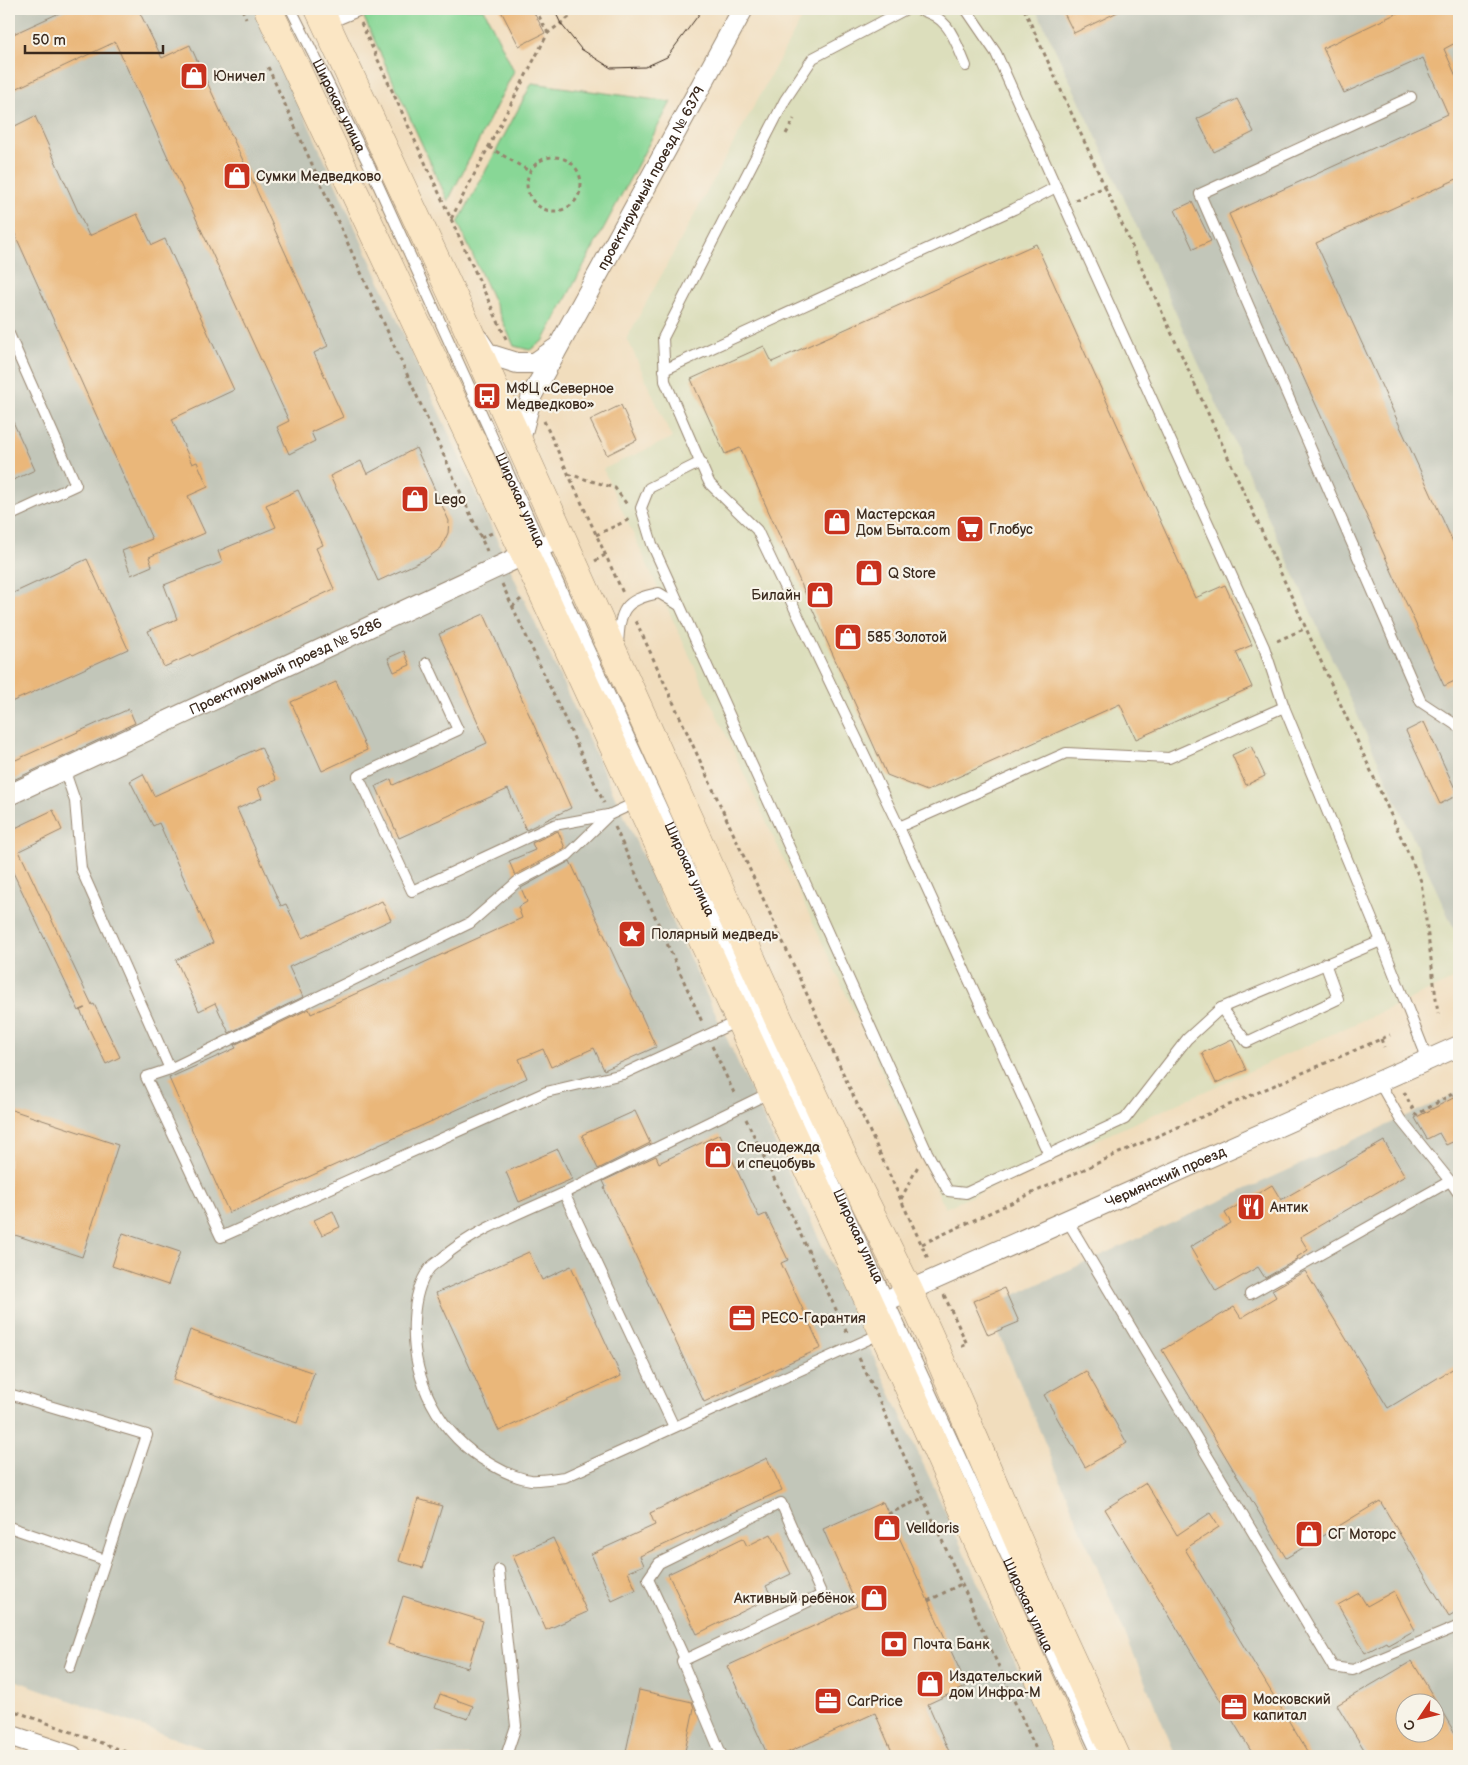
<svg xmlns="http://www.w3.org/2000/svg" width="1468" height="1765" viewBox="0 0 1468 1765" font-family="'Balsamiq Sans',sans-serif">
	<rect width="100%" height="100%" fill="#f7f3e8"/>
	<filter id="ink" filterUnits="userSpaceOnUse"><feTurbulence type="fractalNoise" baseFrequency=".02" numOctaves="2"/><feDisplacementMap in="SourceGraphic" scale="10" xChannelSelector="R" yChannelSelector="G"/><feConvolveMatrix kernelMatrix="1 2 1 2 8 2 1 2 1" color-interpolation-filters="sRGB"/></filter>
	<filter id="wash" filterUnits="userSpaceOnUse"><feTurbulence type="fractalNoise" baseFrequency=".0096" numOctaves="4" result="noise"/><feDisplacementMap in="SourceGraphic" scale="20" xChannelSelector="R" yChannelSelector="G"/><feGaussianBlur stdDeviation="1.12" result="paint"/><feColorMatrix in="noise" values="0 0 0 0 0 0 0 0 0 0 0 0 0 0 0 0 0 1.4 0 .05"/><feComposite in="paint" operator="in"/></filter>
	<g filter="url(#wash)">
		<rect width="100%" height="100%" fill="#f1ddbd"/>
		<polygon fill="#dcdebc" points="807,9 1036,9 1093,130 1459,940 1459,977 945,1208 603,469 672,438 627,338"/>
		<g fill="#c2c6b9" fill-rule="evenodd">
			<polygon points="9,9 256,9 523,597 1058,1756 223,1756 9,1678"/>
			<polygon points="1036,9 1459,9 1459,940 1093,130"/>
			<path d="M1459 1092V1756H1176L988 1307ZM1406 1702H1436V1732H1406Z"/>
		</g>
		<g fill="#88d796" stroke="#62805a">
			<polygon points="360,9 484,9 514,71 448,201"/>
			<polygon points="532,83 671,102 544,340 530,350 514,346 458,223"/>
		</g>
		<g id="blocks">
			<g fill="#eab77a" fill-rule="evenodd">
				<polygon points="68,9 138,9 162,58 190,45 328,346 314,353 343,417 311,432 315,441 289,454 277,427 289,421 115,42 9,92 9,36"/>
				<polygon points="500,9 532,9 545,33 519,46"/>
				<polygon points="1062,9 1124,9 1074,33"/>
				<polygon points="1406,9 1459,9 1459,41 1444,49 1459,83 1459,178 1316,243 1459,555 1459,679 1444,686 1229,214 1448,114 1423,58 1344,93 1323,48"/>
				<polygon points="1237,99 1254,132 1214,152 1197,119"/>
				<polygon points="35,116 89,236 137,214 152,245 165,239 234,390 172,419 192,464 197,462 208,487 188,496 205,533 149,557 152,566 131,575 122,551 152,539 9,221 9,129"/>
				<polygon points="1192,202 1211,241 1193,249 1175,210"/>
				<polygon points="1036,244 1195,598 1225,585 1252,645 1236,652 1252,687 1136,739 1120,704 927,791 887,775 740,448 725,454 691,379 764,346 772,362"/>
				<polygon points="621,405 637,440 607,455 590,420"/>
				<polygon points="9,413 35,470 9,482"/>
				<polygon points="416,448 449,521 448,533 441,548 426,559 378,581 330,476 361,461 367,474"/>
				<polygon points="298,490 323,545 316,548 334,589 192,656 191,655 164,667 148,631 177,619 164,585 222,562 218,551 276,527 266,505"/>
				<polygon points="87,559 128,649 9,703 9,595"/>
				<polygon points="484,614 571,808 526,830 508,789 399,838 376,786 391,779 393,785 487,743 439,634"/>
				<polygon points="404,651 410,665 394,672 388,658"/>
				<polygon points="336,682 367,750 322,771 291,702"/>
				<polygon points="129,709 135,723 9,782 9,763"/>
				<polygon points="1424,722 1458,795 1440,804 1406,731"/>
				<polygon points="1251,746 1265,776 1246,785 1232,755"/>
				<polygon points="261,747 276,780 258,788 262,798 237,809 281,906 286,904 302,938 382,901 391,920 289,967 303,997 229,1033 215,1003 199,1011 176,960 213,943 159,823 153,826 130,781 143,774 154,796"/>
				<polygon points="53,810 62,830 19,851 92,1005 94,1004 120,1057 106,1064 80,1010 85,1008 79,1011 9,864 9,829 9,831"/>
				<polygon points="558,831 565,848 515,875 509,861 535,850 532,843"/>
				<polygon points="570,861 656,1047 604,1070 594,1048 551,1067 543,1049 519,1059 527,1078 229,1213 169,1078 236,1048 234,1045 309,1009 311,1014 522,918 518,907 527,902 521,888"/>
				<polygon points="1232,1039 1246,1070 1216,1083 1202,1053"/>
				<polygon points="1459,1095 1459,1139 1446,1145 1439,1133 1427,1139 1415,1118"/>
				<polygon points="9,1109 118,1145 82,1257 9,1233"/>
				<polygon points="635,1111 650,1143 598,1169 582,1135"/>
				<polygon points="720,1134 759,1217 766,1214 788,1260 781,1263 821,1348 704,1402 604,1188 606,1187 603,1181 656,1156 659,1163"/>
				<polygon points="1384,1141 1405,1176 1300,1237 1308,1250 1297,1257 1298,1259 1265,1278 1258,1267 1216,1291 1190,1247 1231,1223 1225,1213 1272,1185 1281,1200"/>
				<polygon points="558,1149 572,1179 519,1202 506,1172"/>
				<polygon points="333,1211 340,1227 322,1235 314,1220"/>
				<polygon points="123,1233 180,1252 168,1285 112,1266"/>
				<polygon points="529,1252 542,1280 571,1266 621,1376 499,1431 436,1293"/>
				<polygon points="1305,1271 1388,1408 1459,1365 1459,1610 1449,1616 1380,1501 1286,1558 1162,1350 1234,1307 1241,1318 1276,1297 1272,1290"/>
				<polygon points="1004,1288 1019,1322 988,1335 973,1301"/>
				<polygon points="190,1330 314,1373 297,1423 173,1380"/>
				<polygon points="1086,1371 1127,1443 1085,1467 1044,1395"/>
				<polygon points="767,1458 782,1490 640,1556 644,1565 628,1572 636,1590 612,1601 591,1554 655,1525 650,1513"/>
				<polygon points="1146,1483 1177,1535 1210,1513 1219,1527 1185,1549 1310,1756 1254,1756 1105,1509"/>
				<polygon points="418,1499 442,1506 423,1568 399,1561"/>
				<polygon points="883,1502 967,1686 928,1704 951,1756 894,1756 875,1713 780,1756 768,1756 727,1666 857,1606 823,1529"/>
				<polygon points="771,1534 791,1574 766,1586 772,1597 697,1634 668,1574 743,1538 747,1546"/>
				<polygon points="553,1538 587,1612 546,1630 513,1556"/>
				<polygon points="1394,1591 1415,1630 1388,1645 1386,1642 1365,1653 1338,1605 1359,1593 1367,1606"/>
				<polygon points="403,1596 483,1621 468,1668 388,1644"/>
				<path d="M1412 1661 1459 1740V1756H1368L1337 1705ZM1406 1702H1436V1732H1406Z"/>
				<polygon points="639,1690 692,1702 694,1708 684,1756 625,1756"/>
				<polygon points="440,1694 473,1706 468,1719 435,1708"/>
			</g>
		</g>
	</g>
	<g filter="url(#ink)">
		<use href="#blocks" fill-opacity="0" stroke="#96846e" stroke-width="1"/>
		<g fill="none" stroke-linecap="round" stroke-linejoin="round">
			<defs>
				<g id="service">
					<path id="s1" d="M291 9 370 167 557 580 1098 1756"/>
					<polyline points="906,9 813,58 785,100 663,338 665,381 707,478 710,484 757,530 899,827 1066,753 1169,758 1284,707 1381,941 1428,1060"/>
					<path d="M917 9C950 17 954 38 966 66"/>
					<polyline points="327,24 363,9"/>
					<polyline points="1411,97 1200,194 1421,702 1459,727"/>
					<polyline points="1056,187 1264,647 1284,707"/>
					<polyline points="9,334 76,485 9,516"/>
					<polyline points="664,370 1014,209 1056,187 996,53 966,9"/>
					<polyline points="701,462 649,488 641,508 652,544 927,1152 948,1191 966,1193 1125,1119 1187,1039 1221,1008 1381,941"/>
					<path d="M618 645C620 610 623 600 659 593L679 605"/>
					<polyline points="427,663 458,730 358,776 412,891 554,825 608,815"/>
					<polyline points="64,769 75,801 81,869 170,1069 146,1077 221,1237 546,1092 623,1074 738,1021"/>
					<polyline points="899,827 1049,1155"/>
					<polyline points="1221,1008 1247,1042 1338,999 1325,963"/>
					<polyline points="170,1069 470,923 517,882 568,855 609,815 639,801"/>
					<polyline points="1379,1082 1400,1119 1450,1181 1459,1194"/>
					<path d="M564 1193C525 1211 473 1230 441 1259 437 1262 432 1265 429 1269 418 1284 415 1301 414 1319 411 1379 438 1435 492 1465 504 1472 517 1478 531 1480 541 1481 554 1478 565 1477L882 1333"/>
					<polyline points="1067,1220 1333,1667 1353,1670 1459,1626"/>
					<polyline points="1250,1294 1450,1181"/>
					<polyline points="9,1394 147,1435 70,1667"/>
					<polyline points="674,1427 564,1193 771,1092"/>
					<polyline points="9,1527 105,1560"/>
					<polyline points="499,1570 516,1726 506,1756"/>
					<polyline points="685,1659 648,1579 659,1563 781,1503 822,1595 682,1661 722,1756"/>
				</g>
				<g id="minor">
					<polyline points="478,339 488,354 517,363 535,363 555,349"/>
					<path id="s2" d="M519 444 532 395 743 9"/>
					<path id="s3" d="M9 795 562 537"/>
					<path id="s4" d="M872 1307 1459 1046"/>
					<polyline points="9,1735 72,1756"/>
				</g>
				<g id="secondary">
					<polyline points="268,9 525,554 903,1375 1074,1756"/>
					<polyline points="319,9 459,309 778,1018 843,1157 909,1291 939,1357 1041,1593 1116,1756"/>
				</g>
			</defs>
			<use href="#service" stroke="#96846e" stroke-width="12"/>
			<use href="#minor" stroke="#96846e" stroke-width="22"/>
			<use href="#secondary" stroke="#96846e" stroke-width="29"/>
			<g stroke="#96846e" stroke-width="3" stroke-dasharray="4 4" stroke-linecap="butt">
				<polyline points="242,9 246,18"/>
				<polyline points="535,9 548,33"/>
				<polyline points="1024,9 1105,187"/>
				<polyline points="361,23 451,219 548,33 580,9"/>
				<polyline points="268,67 487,551"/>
				<polyline points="786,134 794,119"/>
				<polyline points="489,147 529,171"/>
				<circle cx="554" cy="184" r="27"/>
				<polyline points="1075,200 1105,187 1421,881 1438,1014"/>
				<polyline points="451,219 507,341"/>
				<polyline points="544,421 623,593"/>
				<polyline points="568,474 615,488 628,506"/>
				<polyline points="596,535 630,519"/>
				<polyline points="481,538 492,533"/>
				<polyline points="595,561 605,555"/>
				<polyline points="502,584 604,803"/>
				<polyline points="512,607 521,599"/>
				<polyline points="636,621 929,1261"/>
				<polyline points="1277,641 1306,628"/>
				<polyline points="615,827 703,1024"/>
				<polyline points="1381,1039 1384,1047"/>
				<polyline points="712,1046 735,1095"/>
				<polyline points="1404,1092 1416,1115 1459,1090"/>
				<polyline points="746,1119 848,1335"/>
				<polyline points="901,1199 919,1164"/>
				<polyline points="922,1244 1130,1148 1390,1035"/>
				<polyline points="944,1295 967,1344 958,1348"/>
				<polyline points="859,1358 874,1389 1039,1756"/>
				<polyline points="888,1514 923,1498"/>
				<polyline points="928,1601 961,1584"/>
				<polyline points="9,1709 137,1756"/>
			</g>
			<use href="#service" stroke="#fff" stroke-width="10"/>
			<use href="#minor" stroke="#fff" stroke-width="20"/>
			<use href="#secondary" stroke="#fbe6c4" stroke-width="28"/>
			<polyline stroke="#3b2a1e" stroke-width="1" points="554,9 561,24 581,49 611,68 645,67 667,57 703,9"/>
		</g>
	</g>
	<defs>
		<symbol id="shop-square" viewBox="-11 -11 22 22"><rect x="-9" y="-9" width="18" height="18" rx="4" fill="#c8321e" stroke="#f7f3e8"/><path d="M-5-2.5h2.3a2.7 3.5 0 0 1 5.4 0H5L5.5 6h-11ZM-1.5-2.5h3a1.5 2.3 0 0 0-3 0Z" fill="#fff"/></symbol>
		<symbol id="bus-square" viewBox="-11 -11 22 22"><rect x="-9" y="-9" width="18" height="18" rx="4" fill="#c8321e" stroke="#f7f3e8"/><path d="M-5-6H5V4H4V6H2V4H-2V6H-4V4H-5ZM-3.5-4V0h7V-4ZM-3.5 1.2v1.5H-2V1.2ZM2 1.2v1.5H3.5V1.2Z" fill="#fff"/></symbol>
		<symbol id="supermarket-square" viewBox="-11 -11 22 22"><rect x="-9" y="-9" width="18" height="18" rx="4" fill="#c8321e" stroke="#f7f3e8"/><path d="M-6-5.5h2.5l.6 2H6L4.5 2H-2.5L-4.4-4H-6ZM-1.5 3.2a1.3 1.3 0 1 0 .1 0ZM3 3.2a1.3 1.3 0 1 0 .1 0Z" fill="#fff"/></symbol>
		<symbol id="sight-square" viewBox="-11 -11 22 22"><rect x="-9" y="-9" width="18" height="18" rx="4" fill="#c8321e" stroke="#f7f3e8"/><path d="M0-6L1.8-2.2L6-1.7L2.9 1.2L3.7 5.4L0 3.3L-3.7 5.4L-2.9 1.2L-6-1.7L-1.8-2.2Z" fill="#fff"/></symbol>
		<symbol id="restaurant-square" viewBox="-11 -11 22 22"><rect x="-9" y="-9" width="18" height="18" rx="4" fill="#c8321e" stroke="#f7f3e8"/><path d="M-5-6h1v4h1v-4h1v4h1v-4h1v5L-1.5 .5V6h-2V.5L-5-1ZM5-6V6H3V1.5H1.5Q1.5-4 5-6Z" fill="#fff"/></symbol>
		<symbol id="office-square" viewBox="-11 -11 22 22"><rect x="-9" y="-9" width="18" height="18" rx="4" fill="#c8321e" stroke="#f7f3e8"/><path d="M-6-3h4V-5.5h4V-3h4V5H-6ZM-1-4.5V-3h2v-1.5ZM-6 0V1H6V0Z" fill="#fff"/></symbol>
		<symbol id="bank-square" viewBox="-11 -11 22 22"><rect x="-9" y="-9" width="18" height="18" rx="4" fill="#c8321e" stroke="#f7f3e8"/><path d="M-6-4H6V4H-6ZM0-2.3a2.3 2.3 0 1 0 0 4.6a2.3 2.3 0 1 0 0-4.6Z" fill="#fff"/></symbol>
	</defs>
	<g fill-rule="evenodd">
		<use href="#shop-square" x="178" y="60" width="32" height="32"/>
		<use href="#shop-square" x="221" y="160" width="32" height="32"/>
		<use href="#bus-square" x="471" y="380" width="32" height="32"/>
		<use href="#shop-square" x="399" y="483" width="32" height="32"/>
		<use href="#shop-square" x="821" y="506" width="32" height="32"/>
		<use href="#supermarket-square" x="954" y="513" width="32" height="32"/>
		<use href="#shop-square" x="853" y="557" width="32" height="32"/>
		<use href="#shop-square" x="804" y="579" width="32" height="32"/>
		<use href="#shop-square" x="832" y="621" width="32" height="32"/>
		<use href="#sight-square" x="616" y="918" width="32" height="32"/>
		<use href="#shop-square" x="702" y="1139" width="32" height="32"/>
		<use href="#restaurant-square" x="1235" y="1191" width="32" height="32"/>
		<use href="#office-square" x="726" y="1302" width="32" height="32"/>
		<use href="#shop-square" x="871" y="1512" width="32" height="32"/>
		<use href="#shop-square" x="1293" y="1518" width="32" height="32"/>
		<use href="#shop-square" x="858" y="1582" width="32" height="32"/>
		<use href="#bank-square" x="878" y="1628" width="32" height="32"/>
		<use href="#shop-square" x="914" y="1668" width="32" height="32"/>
		<use href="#office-square" x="812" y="1685" width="32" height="32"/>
		<use href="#office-square" x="1218" y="1691" width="32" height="32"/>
	</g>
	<g text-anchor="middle" stroke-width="4.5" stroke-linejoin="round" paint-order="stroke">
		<g font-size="14" fill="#3b2a1e" stroke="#f7f3e8" text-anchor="start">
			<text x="213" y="81">Юничел</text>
			<text x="256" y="181">Сумки Медведково</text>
			<text x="506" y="393">МФЦ «Северное<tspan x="506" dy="16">Медведково»</tspan></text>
			<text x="434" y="504">Lego</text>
			<text x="856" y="519">Мастерская<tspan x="856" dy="16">Дом Быта.com</tspan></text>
			<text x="989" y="534">Глобус</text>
			<text x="888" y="578">Q Store</text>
			<text x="801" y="600" text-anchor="end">Билайн</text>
			<text x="867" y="642">585 Золотой</text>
			<text x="651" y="939">Полярный медведь</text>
			<text x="737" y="1152">Спецодежда<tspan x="737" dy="16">и спецобувь</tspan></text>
			<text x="1270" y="1212">Антик</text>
			<text x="761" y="1323">РЕСО-Гарантия</text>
			<text x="906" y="1533">Velldoris</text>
			<text x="1328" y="1539">СГ Моторс</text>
			<text x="855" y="1603" text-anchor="end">Активный ребёнок</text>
			<text x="913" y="1649">Почта Банк</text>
			<text x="949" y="1681">Издательский<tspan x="949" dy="16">дом Инфра-М</tspan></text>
			<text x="1253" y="1704">Московский<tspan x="1253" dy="16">капитал</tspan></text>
			<text x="847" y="1706">CarPrice</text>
		</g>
		<g font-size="14" fill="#3b2a1e" stroke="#f7f3e8">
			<text dy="5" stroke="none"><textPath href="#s1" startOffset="108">Широкая улица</textPath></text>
			<text dy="5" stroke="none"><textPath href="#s2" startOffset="298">проектируемый проезд № 6379</textPath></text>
			<text dy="5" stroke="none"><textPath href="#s1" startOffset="542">Широкая улица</textPath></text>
			<text dy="5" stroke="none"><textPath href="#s3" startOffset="305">Проектируемый проезд № 5286</textPath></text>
			<text dy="5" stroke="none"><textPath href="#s1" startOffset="948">Широкая улица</textPath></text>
			<text dy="5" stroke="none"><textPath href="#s4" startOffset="321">Чермянский проезд</textPath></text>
			<text dy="5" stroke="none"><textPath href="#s1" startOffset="1352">Широкая улица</textPath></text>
			<text dy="5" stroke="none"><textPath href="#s1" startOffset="1758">Широкая улица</textPath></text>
		</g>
	</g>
	<rect width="1468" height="1765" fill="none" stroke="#f7f3e8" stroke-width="30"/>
	<g transform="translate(1420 1718) rotate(235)"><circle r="24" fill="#f7f3e8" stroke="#aca397"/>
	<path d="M0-4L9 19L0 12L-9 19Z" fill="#c8321e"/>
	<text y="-8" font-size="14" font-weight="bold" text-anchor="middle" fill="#3b2a1e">С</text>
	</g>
	<path d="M25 45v8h138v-8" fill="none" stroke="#3b2a1e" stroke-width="2.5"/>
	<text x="32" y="45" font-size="15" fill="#3b2a1e" stroke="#f7f3e8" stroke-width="4" paint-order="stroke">50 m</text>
</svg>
